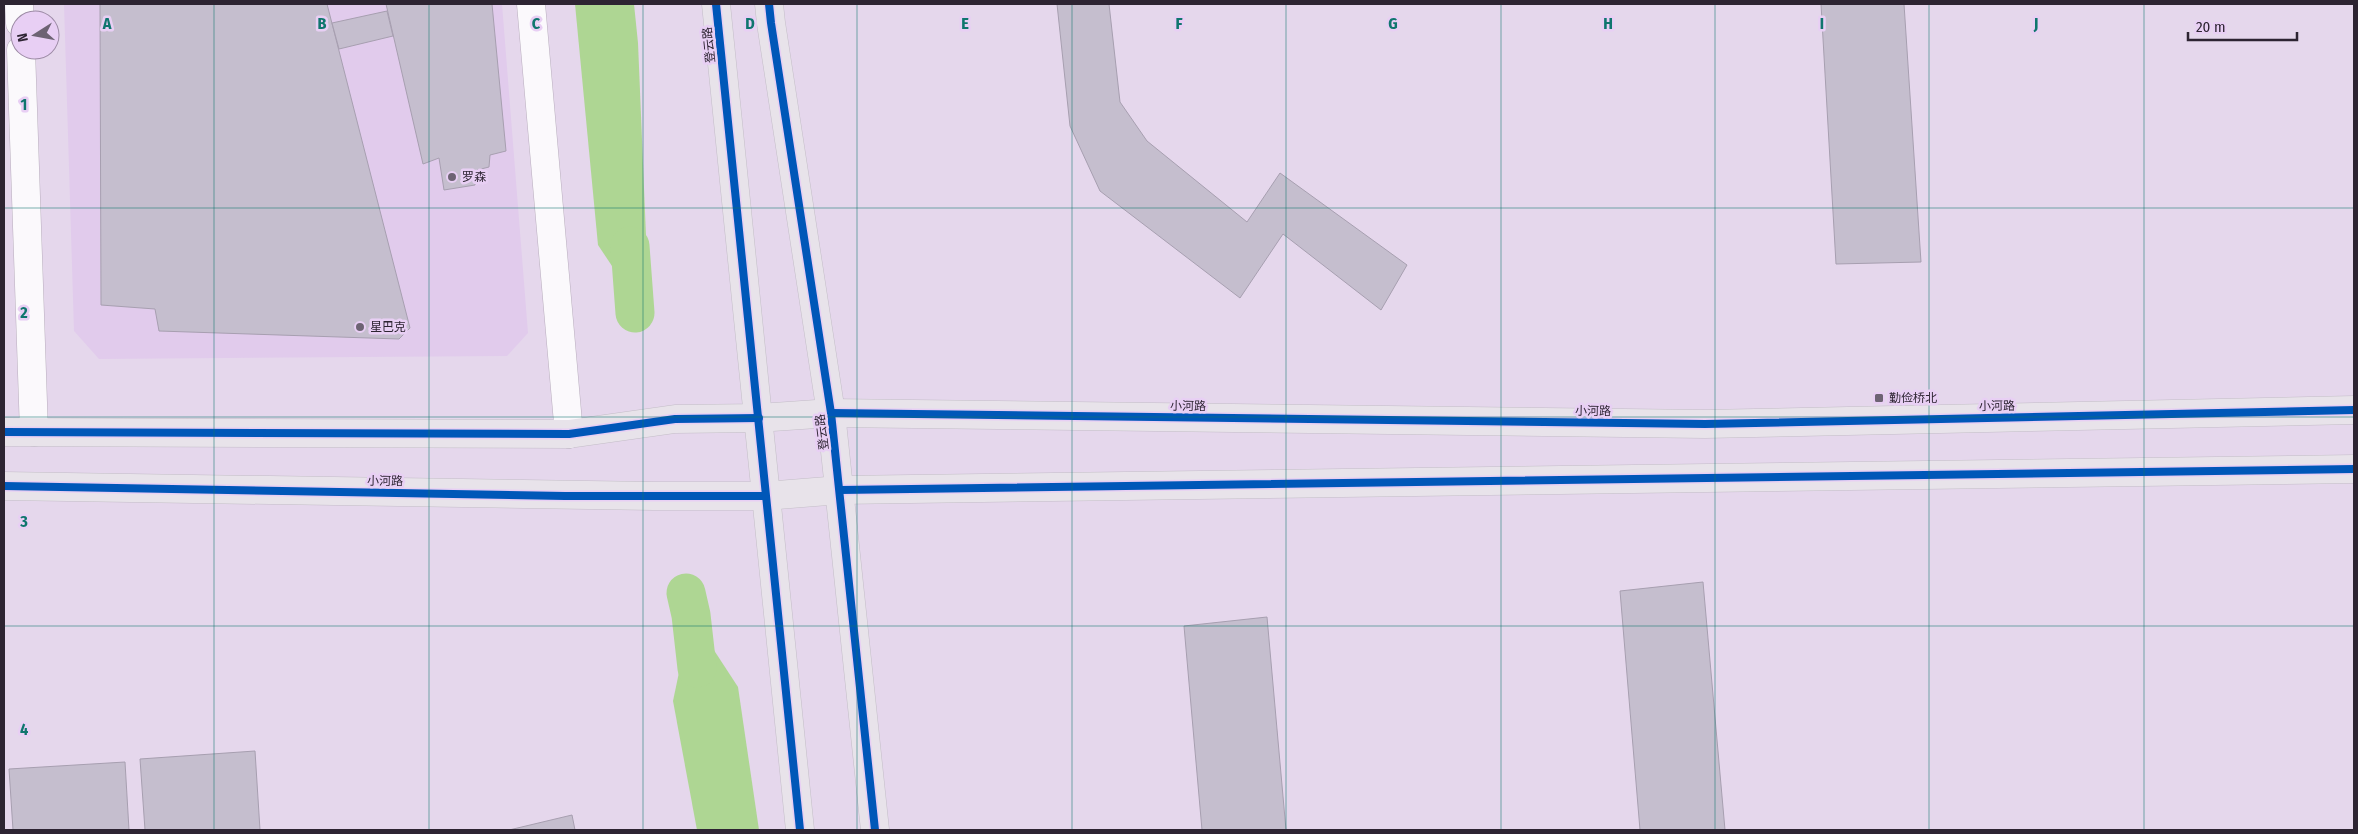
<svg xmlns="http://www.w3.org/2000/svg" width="2358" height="834" viewBox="0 0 2358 834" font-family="'Fira Sans Condensed','Noto Sans SC',sans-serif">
	<rect width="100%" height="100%" fill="#e5d7ec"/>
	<polygon fill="#e1cbec" points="64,4 502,4 528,333 507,356 99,359 74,331"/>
	<g fill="#aed693">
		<polygon points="575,4 634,4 638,43 646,236 634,299 598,245"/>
		<polygon points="691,615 738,687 759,830 697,830 673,701"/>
	</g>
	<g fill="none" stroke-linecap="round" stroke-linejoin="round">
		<g stroke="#aed693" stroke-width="39">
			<polyline points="630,246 635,313"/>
			<polyline points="686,593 691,615 697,668"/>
		</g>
	</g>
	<g fill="#c5bece" stroke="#a79fb0">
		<polygon points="100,4 327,4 410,328 399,339 159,331 155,309 101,305"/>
		<polygon points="386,4 492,4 506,151 490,155 489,167 477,170 475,185 444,190 439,158 423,164"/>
		<polygon points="1057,4 1109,4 1120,102 1147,141 1247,222 1280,173 1407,265 1381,310 1283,234 1240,298 1100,191 1070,126"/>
		<polygon points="1821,4 1904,4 1921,262 1836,264"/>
		<polygon points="387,11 393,36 339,49 332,23"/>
		<polygon points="1703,582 1725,830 1640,830 1620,591"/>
		<polygon points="1267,617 1286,830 1202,830 1184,626"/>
		<polygon points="255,751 260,830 145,830 140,759"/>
		<polygon points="125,762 129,830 13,830 9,769"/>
		<polygon points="572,815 575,830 509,830"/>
	</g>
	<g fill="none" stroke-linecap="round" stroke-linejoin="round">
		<defs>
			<g id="minor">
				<polyline points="19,4 20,23"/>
				<polyline points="531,4 569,434"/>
				<polyline points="21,50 34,432"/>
			</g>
			<g id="major">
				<polyline points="716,4 800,830"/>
				<polyline points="769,4 771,23 831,413 875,830"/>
				<polyline points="4,432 569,434 675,419 759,418 831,413 1705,424 2354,410"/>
				<polyline points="4,486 653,496 765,496 840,490 2354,469"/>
			</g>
		</defs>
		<use href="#minor" stroke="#b8adbd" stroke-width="29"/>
		<use href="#major" stroke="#c3bdc7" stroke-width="29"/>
		<use href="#minor" stroke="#fbf9fc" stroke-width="28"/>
		<use href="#major" stroke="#e8e3ea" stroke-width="28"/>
		<defs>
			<g id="cycleway">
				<polyline points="716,4 800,830"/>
				<polyline points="769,4 771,23 831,413 875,830"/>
				<polyline points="831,413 1705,424 2354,410"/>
				<polyline points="4,432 569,434 675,419 759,418"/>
				<polyline points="4,486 565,496 765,496"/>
				<polyline points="840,490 2354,469"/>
			</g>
		</defs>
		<use href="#cycleway" stroke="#e8cff4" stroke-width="11"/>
		<use href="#cycleway" stroke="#0057b8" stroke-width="8"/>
	</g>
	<path fill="none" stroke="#0f766e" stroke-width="1" stroke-opacity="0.55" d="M214 4V830M429 4V830M643 4V830M857 4V830M1072 4V830M1286 4V830M1501 4V830M1715 4V830M1929 4V830M2144 4V830M4 208H2354M4 417H2354M4 626H2354"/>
	<g fill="#6d6373" stroke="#e8cff4" stroke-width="2">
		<circle cx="452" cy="177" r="5"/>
		<circle cx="360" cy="327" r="5"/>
		<rect x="1874" y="393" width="10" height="10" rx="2.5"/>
	</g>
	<g text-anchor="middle" stroke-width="5" stroke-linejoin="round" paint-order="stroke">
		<g font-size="12" fill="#2d2432" stroke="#e8cff4">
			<text transform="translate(709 45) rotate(-96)" y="4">登云路</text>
			<text transform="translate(1188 406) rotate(1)" y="4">小河路</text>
			<text transform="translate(1997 406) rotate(-1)" y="4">小河路</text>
			<text transform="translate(1593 411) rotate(1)" y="4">小河路</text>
			<text transform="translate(822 432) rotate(-97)" y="4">登云路</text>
			<text transform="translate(385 481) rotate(1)" y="4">小河路</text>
		</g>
		<g font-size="12" fill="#2d2432" stroke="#e8cff4" text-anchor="start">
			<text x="462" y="181">罗森</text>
			<text x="370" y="331">星巴克</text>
			<text x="1889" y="402">勤俭桥北</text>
		</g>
	</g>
	<g font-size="16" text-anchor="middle" font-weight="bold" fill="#0f766e" stroke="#e8cff4" stroke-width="5" stroke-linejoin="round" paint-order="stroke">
		<text x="107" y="29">A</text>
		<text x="322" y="29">B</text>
		<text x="536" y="29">C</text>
		<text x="750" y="29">D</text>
		<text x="965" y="29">E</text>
		<text x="1179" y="29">F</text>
		<text x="1393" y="29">G</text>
		<text x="1608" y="29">H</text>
		<text x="1822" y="29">I</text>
		<text x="2036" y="29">J</text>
		<text x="24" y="110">1</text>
		<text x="24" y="318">2</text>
		<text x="24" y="527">3</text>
		<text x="24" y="735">4</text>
	</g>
	<rect width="2358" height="834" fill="none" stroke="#2d2432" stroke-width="10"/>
	<g transform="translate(35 35) rotate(259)"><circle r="24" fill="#e8cff4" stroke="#9d8ba6"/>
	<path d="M0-4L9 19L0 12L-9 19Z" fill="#6d6373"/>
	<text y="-8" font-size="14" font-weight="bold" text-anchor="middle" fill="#2d2432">N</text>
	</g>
	<path d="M2188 32v8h109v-8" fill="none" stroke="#2d2432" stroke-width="2.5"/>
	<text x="2196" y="32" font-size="15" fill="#2d2432" stroke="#e8cff4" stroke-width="4" paint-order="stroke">20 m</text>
</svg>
